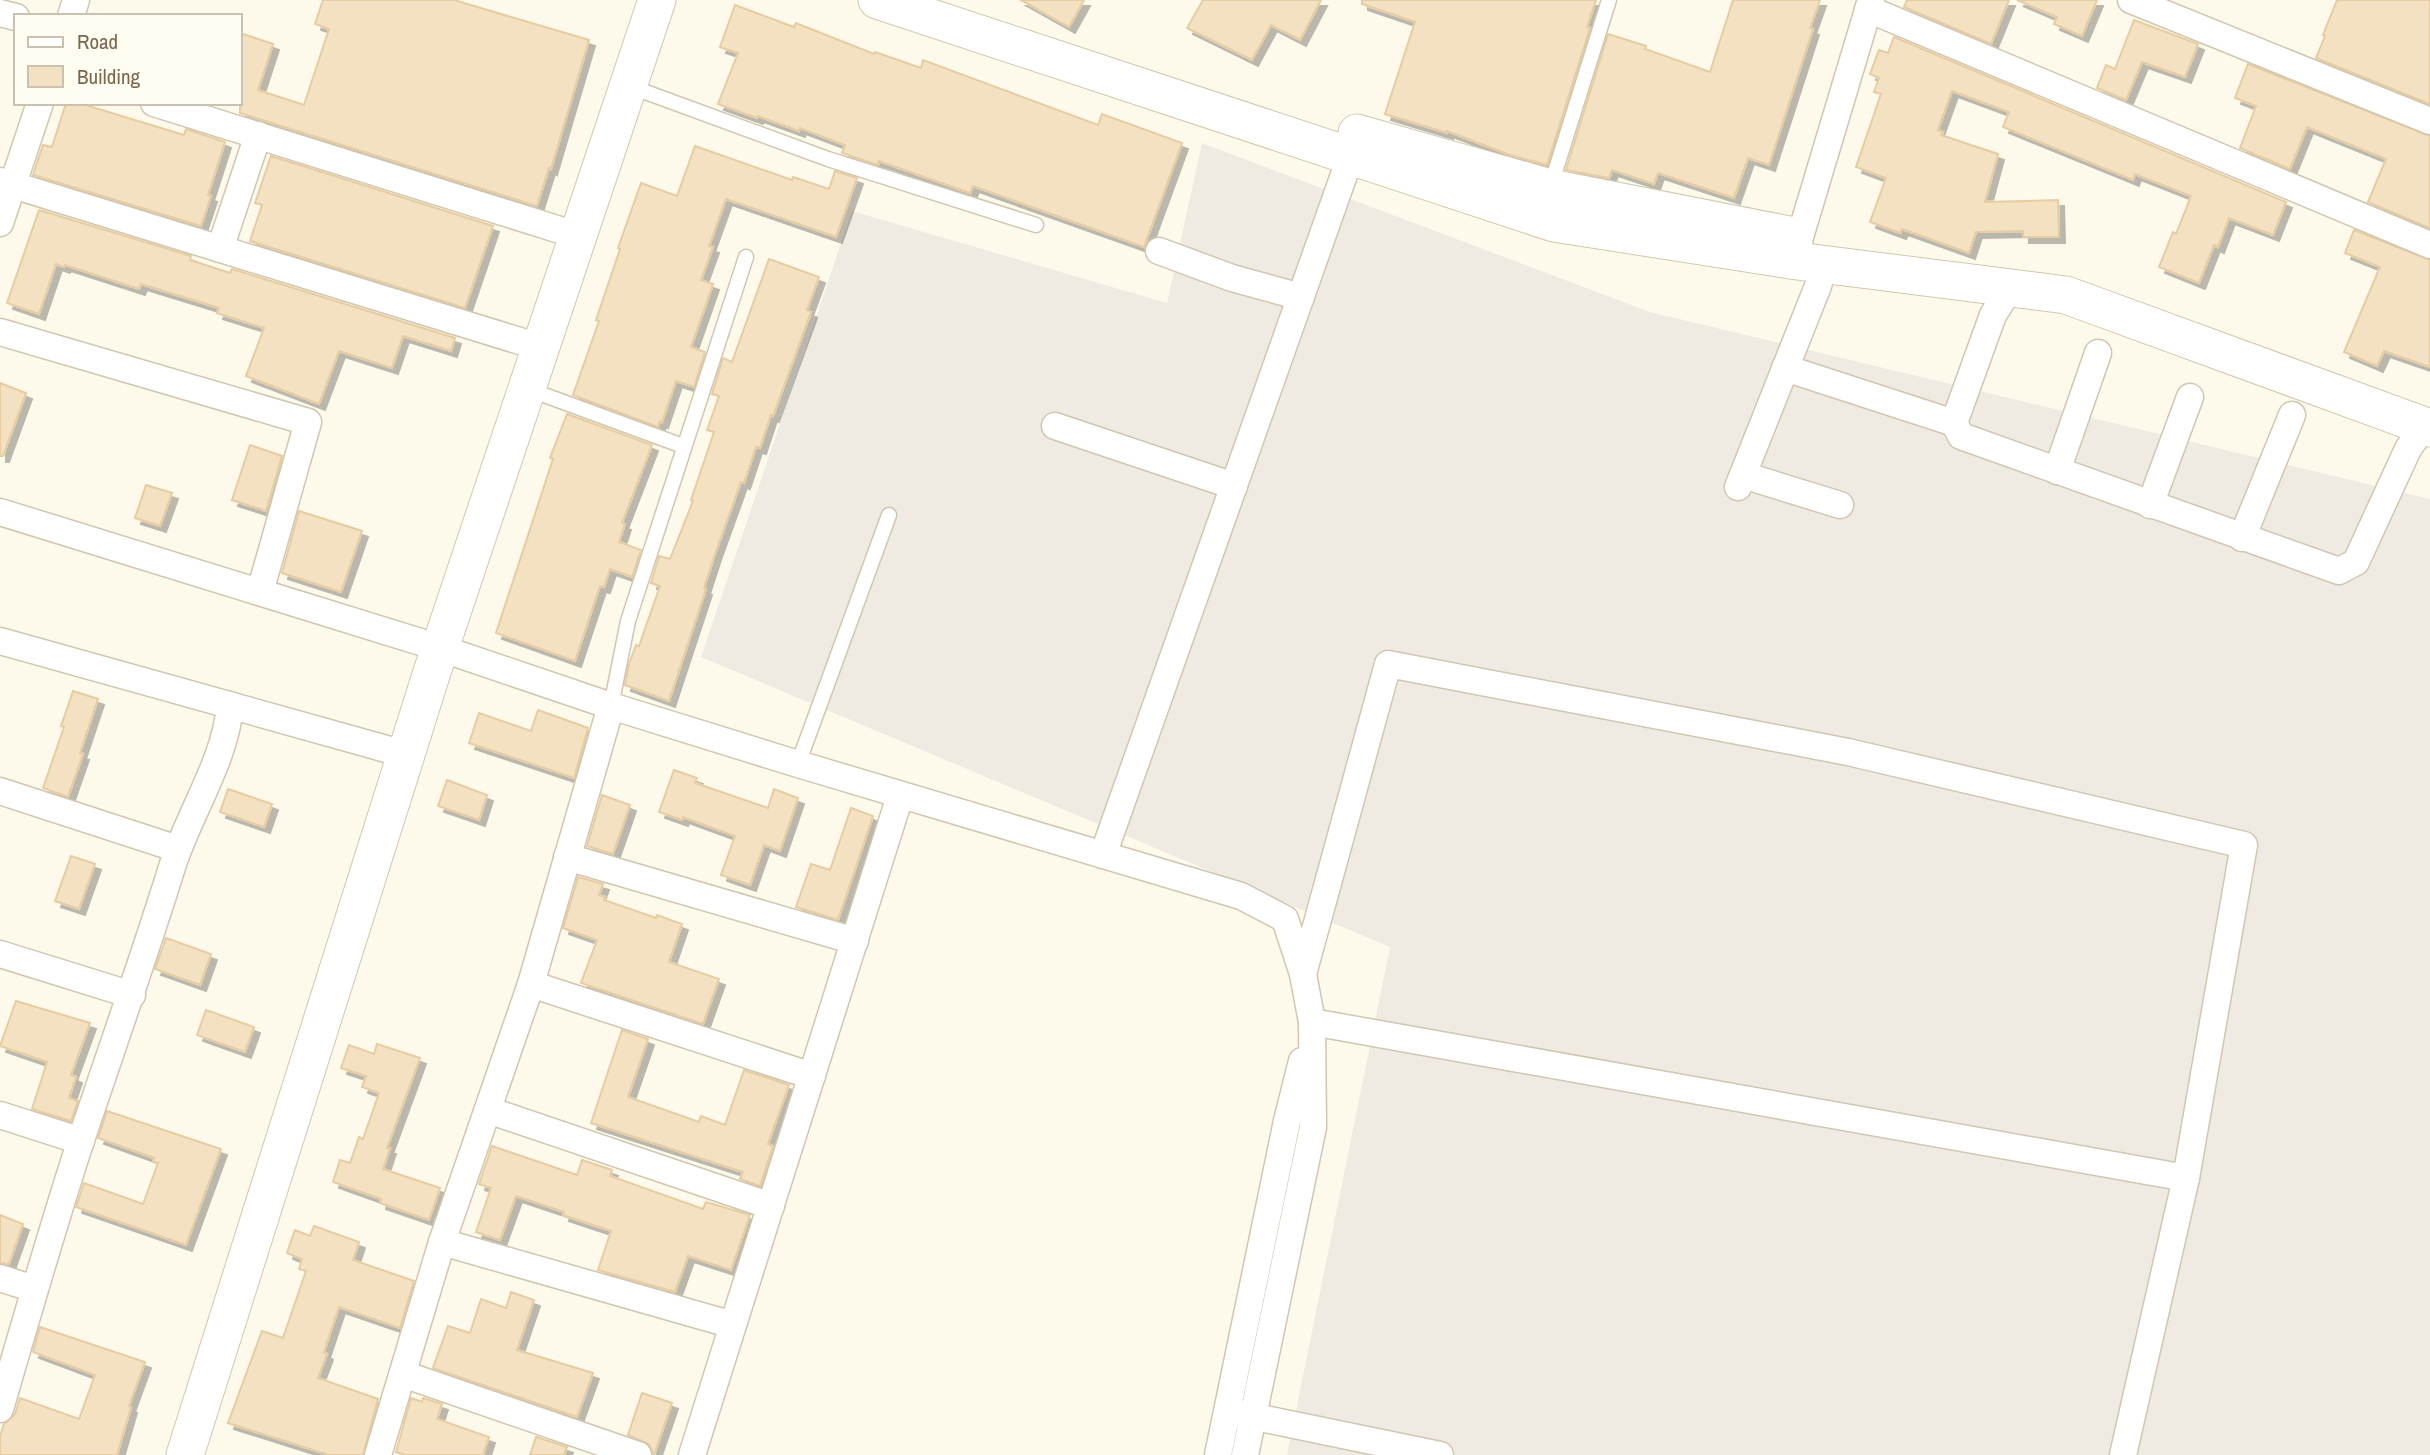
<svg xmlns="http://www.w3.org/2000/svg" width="2430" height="1455" viewBox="0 0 2430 1455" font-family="'Archivo Narrow',sans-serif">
	<defs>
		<filter id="shadow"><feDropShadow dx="6" dy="6" stdDeviation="0" flood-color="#0004"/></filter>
	</defs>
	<rect width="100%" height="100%" fill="#fdfaeb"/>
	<polygon fill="#efebe3" points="1202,143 1650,312 2430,499 2430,1455 1287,1455 1390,947 701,657 852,211 1167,303"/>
	<g fill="#f4e1c1" stroke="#e7cca1" stroke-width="2" filter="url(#shadow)">
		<polygon points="323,0 454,0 589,40 551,169 549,168 537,206 240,113 240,33 273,44 258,90 304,105 329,29 315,24"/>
		<polygon points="1021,0 1084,0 1069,27"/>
		<polygon points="1203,0 1321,0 1300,40 1271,25 1252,60 1187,28"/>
		<polygon points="1362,0 1596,0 1587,27 1590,28 1547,165 1510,155 1447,131 1447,133 1385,114 1415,22 1362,4"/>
		<polygon points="1733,0 1820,0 1810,28 1813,29 1769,165 1748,158 1734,198 1658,173 1654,184 1612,170 1609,178 1566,170 1608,34 1646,46 1645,49 1710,72"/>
		<polygon points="1907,0 2009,0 1991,44 1904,7"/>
		<polygon points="2017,0 2097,0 2082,36 2054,24 2057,17"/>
		<polygon points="2337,0 2430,0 2430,104 2316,58 2325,36 2323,35"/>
		<polygon points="735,5 794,27 796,23 874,54 875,52 921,68 923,60 1098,125 1102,114 1182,143 1144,247 973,186 970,193 879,161 878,165 842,153 845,145 800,128 799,131 758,116 757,118 718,104 738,53 720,47"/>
		<polygon points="2134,20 2198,44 2185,77 2142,62 2126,100 2097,88 2106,65 2115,69"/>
		<polygon points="1894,37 2286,202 2273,235 2229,218 2218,247 2214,245 2199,283 2159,267 2173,232 2176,234 2191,196 2135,174 2133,180 2003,127 2009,112 1952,91 1938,130 1943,132 1941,135 1998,154 1985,202 2058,200 2059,237 2023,237 2023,231 1976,232 1969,253 1902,229 1900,233 1870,222 1886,178 1856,167 1881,94 1874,92 1879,78 1870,74 1879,50 1888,53"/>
		<polygon points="2248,64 2430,136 2430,228 2368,202 2386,159 2307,127 2290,169 2240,148 2256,106 2235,98"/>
		<polygon points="66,103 79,103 184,135 186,129 225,142 208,195 211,196 201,226 33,175 43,145 52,147"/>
		<polygon points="695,146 792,180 793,177 829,189 835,171 857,178 836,237 726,199 709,246 713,247 701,280 713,284 691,347 705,352 694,387 676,381 662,422 660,421 658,427 573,395 599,321 596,320 620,249 618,248 641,183 677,196"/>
		<polygon points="271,156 493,226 465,308 250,241 262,205 255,203"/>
		<polygon points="39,210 191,256 190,260 230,273 232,269 455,338 451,351 403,336 392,368 339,351 319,404 246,376 264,328 217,313 219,308 141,284 139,289 65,265 64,267 56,264 39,314 7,303"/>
		<polygon points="2354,230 2430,260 2430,367 2384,351 2377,366 2344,352 2380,267 2345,253"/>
		<polygon points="769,259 819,277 807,310 811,312 773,416 771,415 760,448 756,447 744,483 741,482 715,554 704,588 706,589 669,701 625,685 629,664 636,645 639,646 660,586 651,583 659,556 670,559 693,501 691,500 714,432 707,430 719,396 712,394 723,358 732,362"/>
		<polygon points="0,383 26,393 3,456 0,456"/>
		<polygon points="567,414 652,445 622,523 625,524 619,542 641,550 632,577 610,569 604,587 600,586 575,661 496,633 553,459 550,458"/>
		<polygon points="250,445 282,456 266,511 232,500"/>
		<polygon points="146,485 172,493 160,526 135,518"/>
		<polygon points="299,511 362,531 341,592 282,573"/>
		<polygon points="73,691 98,699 80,753 83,754 68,797 43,788 64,727 61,726"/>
		<polygon points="538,710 588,728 574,778 469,743 479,713 531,731"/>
		<polygon points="674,770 697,778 695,783 768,808 774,789 798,798 780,851 764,845 750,885 721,875 735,836 683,817 682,820 659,812"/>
		<polygon points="447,780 487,795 479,820 438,806"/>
		<polygon points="228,789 272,804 264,827 220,812"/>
		<polygon points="602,795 630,805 613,854 587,846"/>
		<polygon points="851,808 873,816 838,920 796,907 811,864 830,870"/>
		<polygon points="71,856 95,864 79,909 55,901"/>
		<polygon points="578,877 603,884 599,895 605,897 604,900 656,918 657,915 682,924 669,962 719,979 703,1024 581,983 597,940 563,928"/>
		<polygon points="166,938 211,954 200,985 155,969"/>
		<polygon points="16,1001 90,1023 71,1075 76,1077 69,1098 78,1101 71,1121 32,1109 47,1062 0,1046"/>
		<polygon points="206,1010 254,1027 245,1052 197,1035"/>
		<polygon points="622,1030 648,1039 628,1097 699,1122 701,1116 725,1125 744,1070 789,1085 768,1144 773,1146 760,1186 740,1179 743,1172 591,1123"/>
		<polygon points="377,1044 420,1058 387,1148 390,1148 383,1169 440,1188 429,1220 380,1203 381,1199 333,1182 340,1160 350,1163 359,1137 363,1139 379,1093 362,1087 366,1076 341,1068 349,1045 374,1054"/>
		<polygon points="107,1111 221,1149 186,1245 76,1207 84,1183 143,1204 158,1163 153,1162 154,1158 98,1138"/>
		<polygon points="492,1146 577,1175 582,1160 612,1170 610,1176 703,1209 706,1202 750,1215 731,1270 688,1256 675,1292 598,1270 611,1231 563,1215 564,1212 516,1196 500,1240 476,1232 491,1188 479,1184"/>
		<polygon points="0,1215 23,1224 9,1264 0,1263"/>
		<polygon points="314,1226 359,1242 353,1260 414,1281 400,1328 339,1307 324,1352 327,1354 318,1378 378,1399 363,1455 329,1455 228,1423 262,1331 283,1338 306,1271 299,1269 302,1259 287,1253 295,1230 310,1236"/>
		<polygon points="511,1292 534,1300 517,1350 593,1373 577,1417 433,1368 448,1326 470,1333 481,1299 506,1308"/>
		<polygon points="40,1327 145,1362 129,1406 131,1407 117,1455 0,1455 0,1436 4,1424 15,1414 20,1398 79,1419 95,1375 33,1352"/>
		<polygon points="642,1393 672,1403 654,1455 649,1444 628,1435"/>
		<polygon points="411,1398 422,1402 423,1398 442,1404 437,1419 489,1437 483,1455 405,1455 396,1452"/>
		<polygon points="536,1437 567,1447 564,1455 530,1455"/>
	</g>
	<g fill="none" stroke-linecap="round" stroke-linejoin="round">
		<defs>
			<g id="lane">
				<polyline points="629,86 828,159 1036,225"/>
				<polyline points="1550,188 1609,0"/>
				<polyline points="528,389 683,446"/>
				<polyline points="611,706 628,621 746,257"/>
				<polyline points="798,764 889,515"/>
			</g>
			<g id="street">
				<polyline points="2131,0 2430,121"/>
				<polyline points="1868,9 2430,245"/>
				<polyline points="0,13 16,17"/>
				<polyline points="71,16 76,0"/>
				<polyline points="154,103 560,230"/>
				<polyline points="0,181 523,342"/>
				<polyline points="0,223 40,103"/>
				<polyline points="220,249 258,135"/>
				<polyline points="1159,251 1232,278 1301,297"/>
				<polyline points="1797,255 1800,237 1871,0"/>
				<polyline points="2010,288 1993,315 1954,423 1961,436 2339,571 2356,562 2408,449 2424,426"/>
				<polyline points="0,332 308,422 260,592"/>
				<polyline points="1785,368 1954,423"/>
				<polyline points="1055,426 1234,486"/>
				<polyline points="2057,471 2098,353"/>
				<polyline points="1743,475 1840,505"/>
				<polyline points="1738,487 1818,286 1824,264"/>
				<polyline points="2150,505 2190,397"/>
				<polyline points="0,512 440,648 611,706 798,764 1241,896 1285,919 1303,974 1312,1022 1313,1127 1245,1455"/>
				<polyline points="2242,538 2292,415"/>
				<polyline points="0,641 390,750"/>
				<polyline points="0,791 178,849"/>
				<polyline points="1103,855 1356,141"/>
				<polyline points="567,857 855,941"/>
				<polyline points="0,954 132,995"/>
				<polyline points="1303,974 1388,664 1848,752 2244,845 2186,1178 2123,1455"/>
				<polyline points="531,984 812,1076"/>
				<polyline points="1312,1022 2186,1178"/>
				<polyline points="488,1110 771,1206"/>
				<polyline points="0,1115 81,1141"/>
				<polyline points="442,1242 733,1325"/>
				<polyline points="0,1278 34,1289"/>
				<polyline points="403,1374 638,1455"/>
				<path d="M0 1409C26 1319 52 1229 81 1140 112 1048 144 957 173 864 190 812 226 759 230 705"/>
				<polyline points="1236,1413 1440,1455"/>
				<polyline points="378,1455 442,1242 531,984 611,706"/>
				<polyline points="692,1455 900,796"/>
				<polyline points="1218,1455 1287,1121 1302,1061"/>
			</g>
			<g id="secondary">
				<polyline points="877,0 1554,223 1797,261 2066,295 2430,428"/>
				<polyline points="1357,133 1550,188 1794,236"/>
				<polyline points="185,1455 432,672 657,0"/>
			</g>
		</defs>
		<use href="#lane" stroke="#d1c6af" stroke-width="17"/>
		<use href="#street" stroke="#d1c6af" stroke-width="29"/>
		<use href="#secondary" stroke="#d4c7ad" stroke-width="39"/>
		<use href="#lane" stroke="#fff" stroke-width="14"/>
		<use href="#street" stroke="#fff" stroke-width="26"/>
		<use href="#secondary" stroke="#fff" stroke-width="37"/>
	</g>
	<rect x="14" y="14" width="228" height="91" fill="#fffdf2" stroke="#cac1b0" stroke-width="2"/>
	<rect x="28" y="37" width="35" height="10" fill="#ffffff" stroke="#cac1b0" stroke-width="2"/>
	<text x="77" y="49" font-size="21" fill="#7a674c">Road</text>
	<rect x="28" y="66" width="35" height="21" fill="#f4e1c1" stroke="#cac1b0" stroke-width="2"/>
	<text x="77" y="84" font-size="21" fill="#7a674c">Building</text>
</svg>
